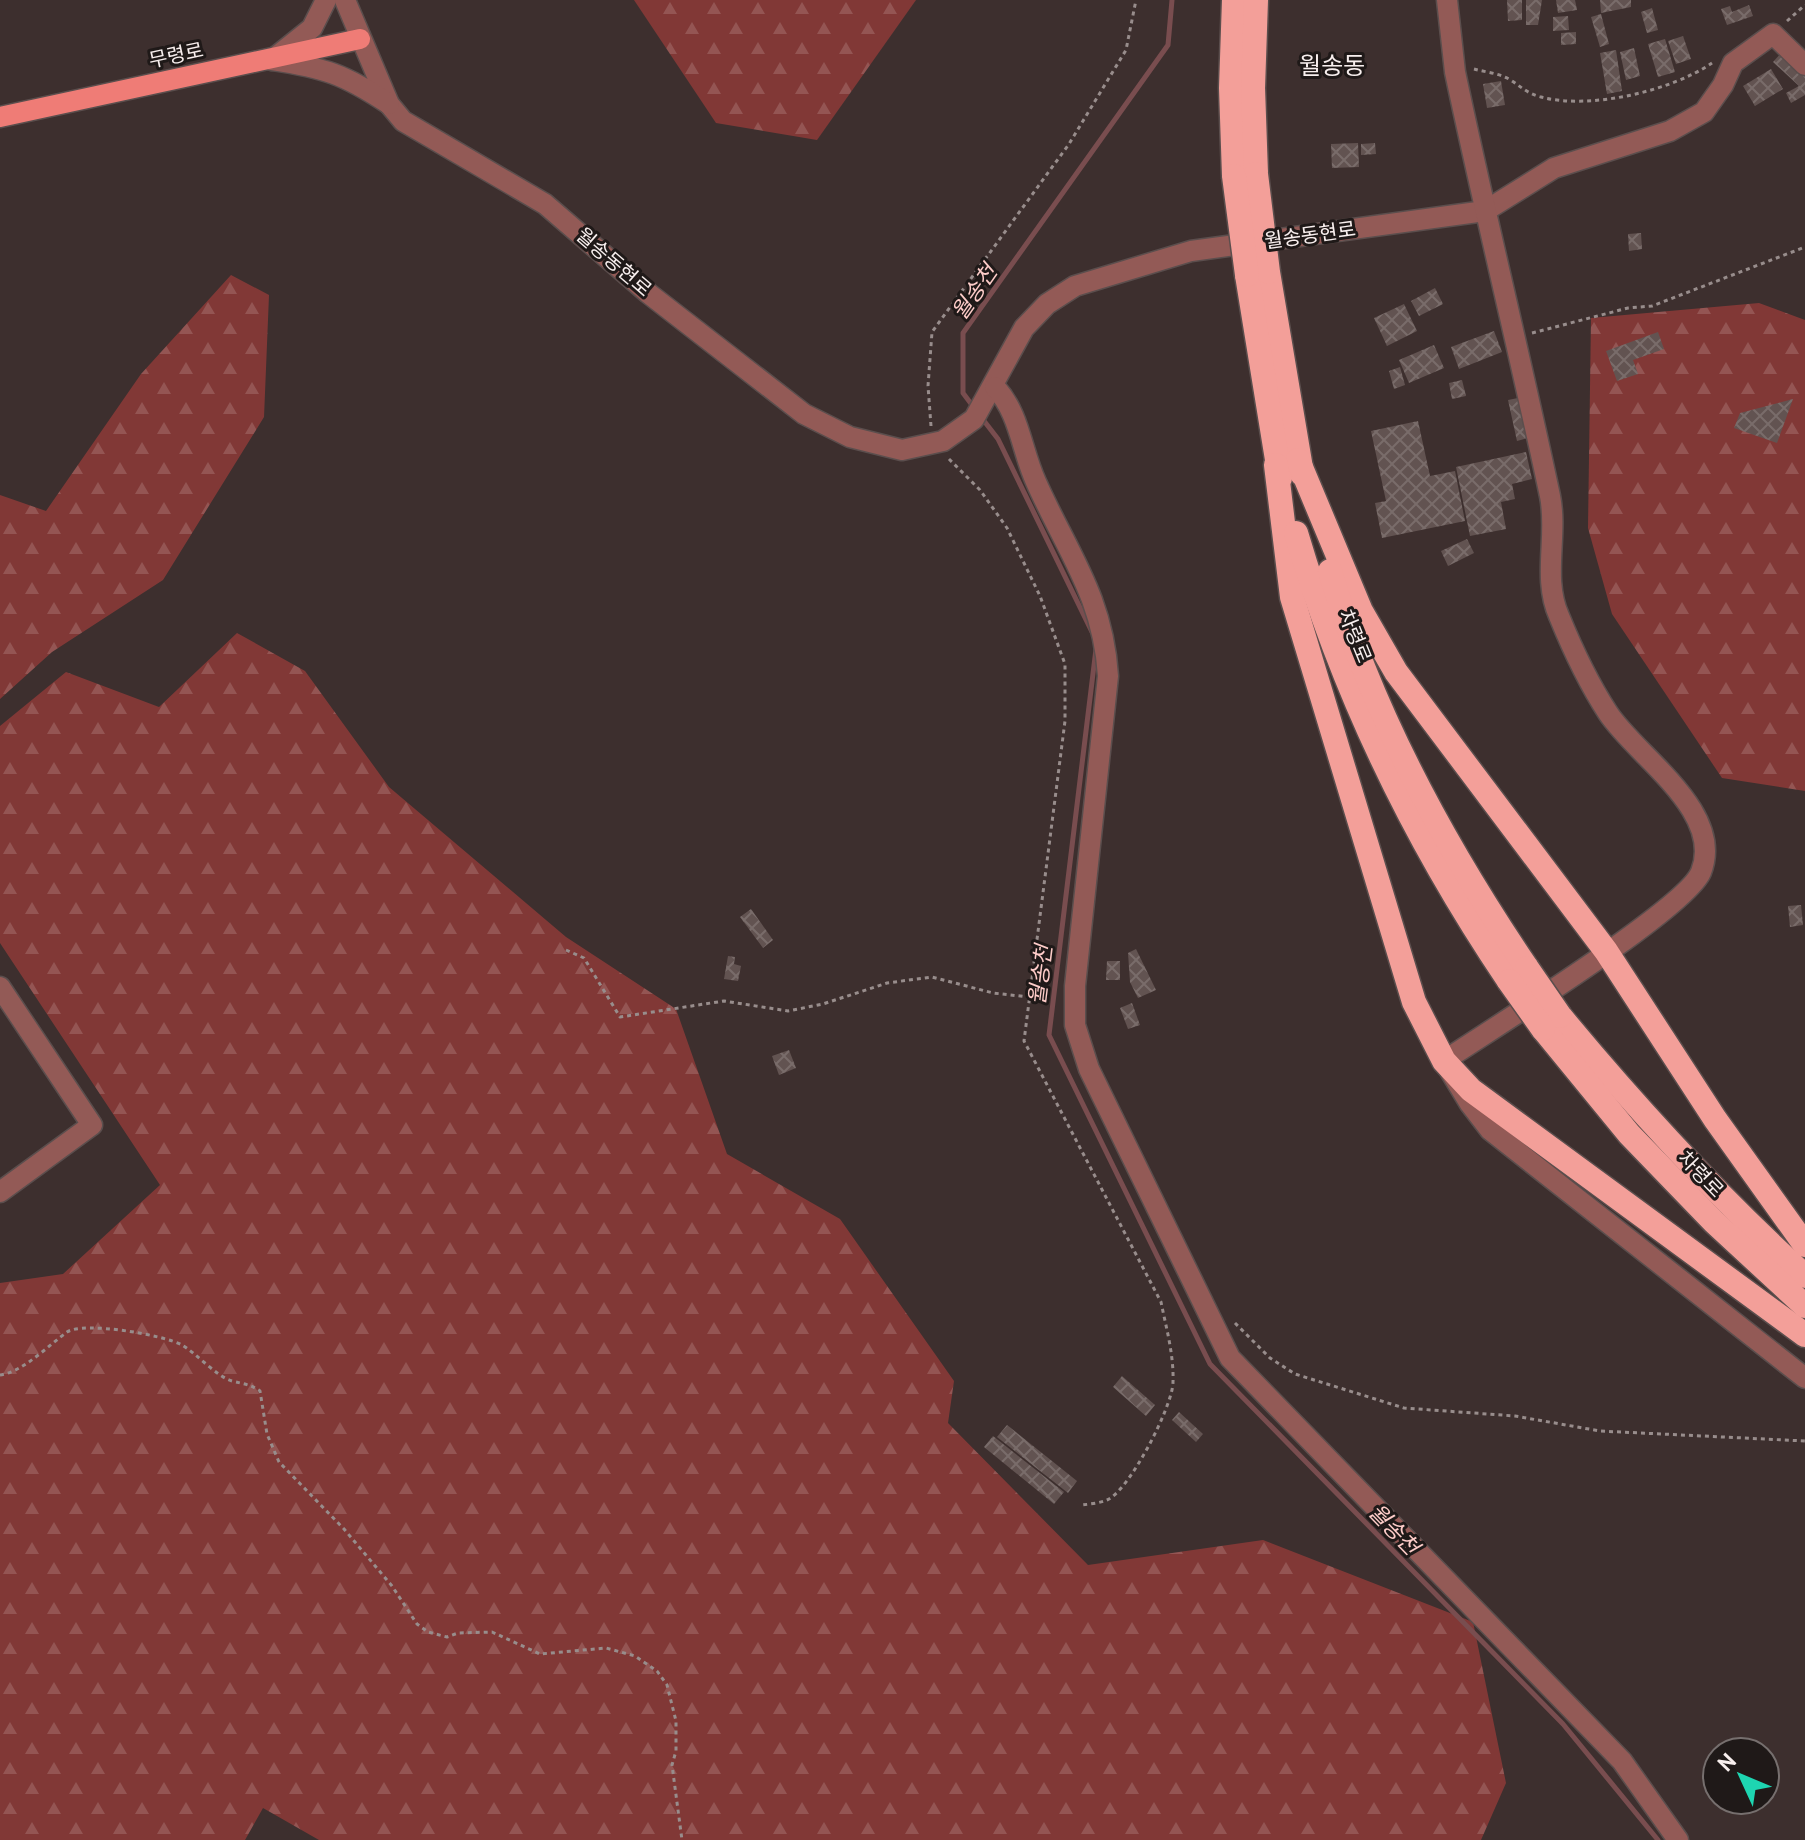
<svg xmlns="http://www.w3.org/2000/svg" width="1805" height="1840" viewBox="0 0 1805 1840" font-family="'PT Sans','Noto Sans KR',sans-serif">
	<defs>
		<pattern id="forest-firs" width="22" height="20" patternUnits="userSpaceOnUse" patternTransform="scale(2)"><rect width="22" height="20" fill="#813836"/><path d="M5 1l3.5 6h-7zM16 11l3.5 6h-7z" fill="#945553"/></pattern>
		<pattern id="building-cross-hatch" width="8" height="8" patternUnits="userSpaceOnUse" patternTransform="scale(2)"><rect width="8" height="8" fill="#625351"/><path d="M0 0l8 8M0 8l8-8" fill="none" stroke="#796c6a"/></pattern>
	</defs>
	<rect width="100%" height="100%" fill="#3d2f2e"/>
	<g fill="url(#forest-firs)">
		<polygon points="634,0 916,0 817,140 716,123"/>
		<polygon points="231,275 269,295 264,417 163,580 52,652 0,699 0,495 46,511 141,374"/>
		<polygon points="1759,303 1805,320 1805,791 1722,778 1612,614 1588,528 1591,318"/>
		<polygon points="237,633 305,671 389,787 566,937 676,1009 727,1154 840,1219 954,1381 948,1423 1088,1565 1263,1540 1473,1622 1506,1783 1481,1840 319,1840 263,1808 245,1840 0,1840 0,1283 63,1274 160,1185 0,943 0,726 66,672 159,707"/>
	</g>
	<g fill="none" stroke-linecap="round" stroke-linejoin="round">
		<g stroke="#794d4f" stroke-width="5">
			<polyline points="975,409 963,393 963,333 1168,45 1172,0"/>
			<polyline points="981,417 998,439 1092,632"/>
			<polyline points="1096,649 1049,1035 1210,1364 1563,1724 1658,1840"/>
		</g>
	</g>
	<g fill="url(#building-cross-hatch)">
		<polygon points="1507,0 1522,0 1522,20 1508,21"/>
		<polygon points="1526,0 1542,0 1538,25 1526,25"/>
		<polygon points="1556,0 1575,0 1577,10 1558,13"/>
		<polygon points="1600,0 1631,0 1631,7 1601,13"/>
		<polygon points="1749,5 1753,16 1727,25 1721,9 1730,6 1732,12"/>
		<polygon points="1652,8 1658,30 1647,33 1641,12"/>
		<polygon points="1601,14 1609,44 1600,47 1591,17"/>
		<polygon points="1568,16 1569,30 1553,31 1553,17"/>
		<polygon points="1576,32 1576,44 1561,45 1561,33"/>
		<polygon points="1683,36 1691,59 1676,64 1668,41"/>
		<polygon points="1665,39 1675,72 1658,77 1648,44"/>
		<polygon points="1634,48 1640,76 1626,80 1620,52"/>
		<polygon points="1616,50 1622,91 1607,94 1600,53"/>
		<polygon points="1782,52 1805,73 1805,95 1791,103 1786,93 1799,86 1773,62"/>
		<polygon points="1771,69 1783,89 1755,106 1743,86"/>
		<polygon points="1501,81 1505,105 1487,108 1483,84"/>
		<polygon points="1358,143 1359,167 1332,168 1331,144"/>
		<polygon points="1375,143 1376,154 1361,155 1361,144"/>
		<polygon points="1641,233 1642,249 1629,251 1628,234"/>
		<polygon points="1435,288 1443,304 1419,316 1411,301"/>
		<polygon points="1404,304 1417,331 1387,346 1374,318"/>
		<polygon points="1494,331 1502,352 1459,369 1451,347"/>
		<polygon points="1658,332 1664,349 1633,360 1638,374 1617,381 1606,351"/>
		<polygon points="1434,345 1444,368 1409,383 1399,360"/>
		<polygon points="1400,367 1405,385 1394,389 1389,371"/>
		<polygon points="1462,380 1466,396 1452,399 1449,383"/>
		<polygon points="1518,398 1528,438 1517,441 1508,400"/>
		<polygon points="1793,399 1777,443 1734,428 1740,413"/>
		<polygon points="1418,421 1430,476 1455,471 1465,521 1382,538 1375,503 1386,501 1371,431"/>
		<polygon points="1526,452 1532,479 1512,484 1515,499 1501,502 1506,529 1470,536 1456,467"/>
		<polygon points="1467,539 1474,553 1448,566 1441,551"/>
		<polygon points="1801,905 1803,925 1790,927 1788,906"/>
		<polygon points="751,909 773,940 763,948 740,917"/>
		<polygon points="1136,949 1156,990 1138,998 1130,982 1128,953"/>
		<polygon points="728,956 735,957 734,964 741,966 738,981 724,979"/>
		<polygon points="1107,961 1120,961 1120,980 1106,980"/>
		<polygon points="1132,1003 1140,1025 1128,1029 1120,1008"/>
		<polygon points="789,1050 796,1068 779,1075 772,1056"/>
		<polygon points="1122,1376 1155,1405 1146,1416 1113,1387"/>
		<polygon points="1179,1412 1203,1434 1196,1442 1172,1420"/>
		<polygon points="1007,1425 1077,1481 1068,1493 997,1437"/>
		<polygon points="993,1436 1064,1492 1054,1504 984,1447"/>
	</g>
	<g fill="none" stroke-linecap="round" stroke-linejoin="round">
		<defs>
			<g id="minor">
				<polyline points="345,0 389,104 403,121 545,204 648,293 804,414 850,437 902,450 943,441 974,419 1024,328 1047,304 1075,286 1191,251 1485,211 1554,168 1670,131 1704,112 1723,85 1733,63 1773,34 1805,65"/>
				<path d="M1447 0 1455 72C1485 214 1520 355 1550 496 1558 536 1542 578 1559 616 1572 648 1589 684 1608 713 1636 756 1725 811 1701 872 1686 909 1488 1031 1444 1061L1470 1104 1490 1130 1805 1378"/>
				<path d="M272 60C325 68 344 74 389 104"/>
				<polyline points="272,60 312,28 326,0"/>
				<path d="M995 387C1020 414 1021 449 1036 482 1067 552 1103 596 1108 676L1075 986V1025L1089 1069 1230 1358 1622 1761 1678 1840"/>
				<polyline points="0,987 92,1125 0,1192"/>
			</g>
			<polyline id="major" points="0,117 360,39"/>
			<g id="highway">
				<polyline points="1234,0 1231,88 1234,176"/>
				<polyline points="1256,0 1253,88 1256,174"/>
				<polyline points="1268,272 1302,474"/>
				<polyline points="1247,275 1280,478"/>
				<polyline points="1298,460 1361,611 1396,672 1606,951 1715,1119 1805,1245"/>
				<polyline points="1276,465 1292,597 1414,1002 1444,1061 1471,1090 1805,1335"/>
				<path d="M1296 533C1343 693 1415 842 1509 981"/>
				<path d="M1330 571C1371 712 1445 847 1527 968"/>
				<path d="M1560 1016C1637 1109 1716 1195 1805 1276"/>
				<polyline points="1543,1029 1629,1134 1714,1222 1805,1306"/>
			</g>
		</defs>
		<use href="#minor" stroke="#5b4e4d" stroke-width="23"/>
		<use href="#major" stroke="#5b4e4d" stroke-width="23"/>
		<use href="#highway" stroke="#5b4e4d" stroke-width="27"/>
		<g stroke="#988d8c" stroke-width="3" stroke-dasharray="4 4" stroke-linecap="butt">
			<polyline points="1787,21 1805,5"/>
			<path d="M1474 69C1485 72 1498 73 1509 79 1520 86 1528 94 1541 97 1590 110 1671 91 1712 63"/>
			<polyline points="1532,333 1628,308 1652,306 1805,247"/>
			<polyline points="931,426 928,386 932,332 1069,144 1126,50 1136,0"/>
			<path d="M949 459 980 490 1007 528 1040 596 1065 664V721L1024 1041 1161 1302C1166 1327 1174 1355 1173 1382 1173 1406 1129 1491 1107 1500 1100 1503 1090 1504 1082 1505"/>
			<polyline points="566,950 584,958 620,1017 724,1001 788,1011 823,1004 887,983 932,977 993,993 1029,997"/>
			<polyline points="1235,1323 1270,1358 1295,1374 1404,1408 1515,1416 1600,1431 1805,1441"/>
			<path d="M0 1375C23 1372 49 1345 67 1332 84 1321 164 1335 182 1345 196 1353 217 1377 232 1381 243 1384 250 1384 260 1391L267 1434 279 1462 344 1529 392 1586 417 1624 428 1632 447 1637 458 1633 492 1632 540 1654 606 1648 635 1656 657 1671 667 1685 676 1721V1751L672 1765 682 1840"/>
		</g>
		<use href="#minor" stroke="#935a56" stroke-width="20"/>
		<use href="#major" stroke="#ef7c76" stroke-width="20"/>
		<use href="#highway" stroke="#f39f99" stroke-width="24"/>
		<defs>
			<g id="highway-bridge">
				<polyline points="1256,174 1268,272"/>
				<polyline points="1234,176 1247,275"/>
				<polyline points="1527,968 1560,1016"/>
				<polyline points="1509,981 1543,1029"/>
			</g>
		</defs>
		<use href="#highway-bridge" stroke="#5b4e4d" stroke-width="27" stroke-linecap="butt"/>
		<use href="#highway-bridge" stroke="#f39f99" stroke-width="24"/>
	</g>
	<g text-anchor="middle" stroke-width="6" stroke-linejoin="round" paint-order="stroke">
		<g font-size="20" fill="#f8efee" stroke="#1f1918">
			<text transform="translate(176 55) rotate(-12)" y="7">무령로</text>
			<text transform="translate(1310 235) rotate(-8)" y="7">월송동현로</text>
			<text transform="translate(614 262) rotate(41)" y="7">월송동현로</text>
			<text transform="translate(1355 636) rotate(68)" y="7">차령로</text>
			<text transform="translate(1701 1174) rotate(46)" y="7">차령로</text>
		</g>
		<g font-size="22" font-style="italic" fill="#fecdc9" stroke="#1f1918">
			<text transform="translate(974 292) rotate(-55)" y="8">월송천</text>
			<text transform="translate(1040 975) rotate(-83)" y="8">월송천</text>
			<text transform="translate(1394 1529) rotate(46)" y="8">월송천</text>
		</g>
		<g font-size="24" fill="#f8efee" stroke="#1f1918">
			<text x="1332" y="74">월송동</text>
		</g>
	</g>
	<g transform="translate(1741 1776) rotate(314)"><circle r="38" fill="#1f1918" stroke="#766f6e" stroke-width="2"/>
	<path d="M0-6L14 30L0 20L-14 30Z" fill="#1ed5b1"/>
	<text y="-12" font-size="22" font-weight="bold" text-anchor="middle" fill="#f8efee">N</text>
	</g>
</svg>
